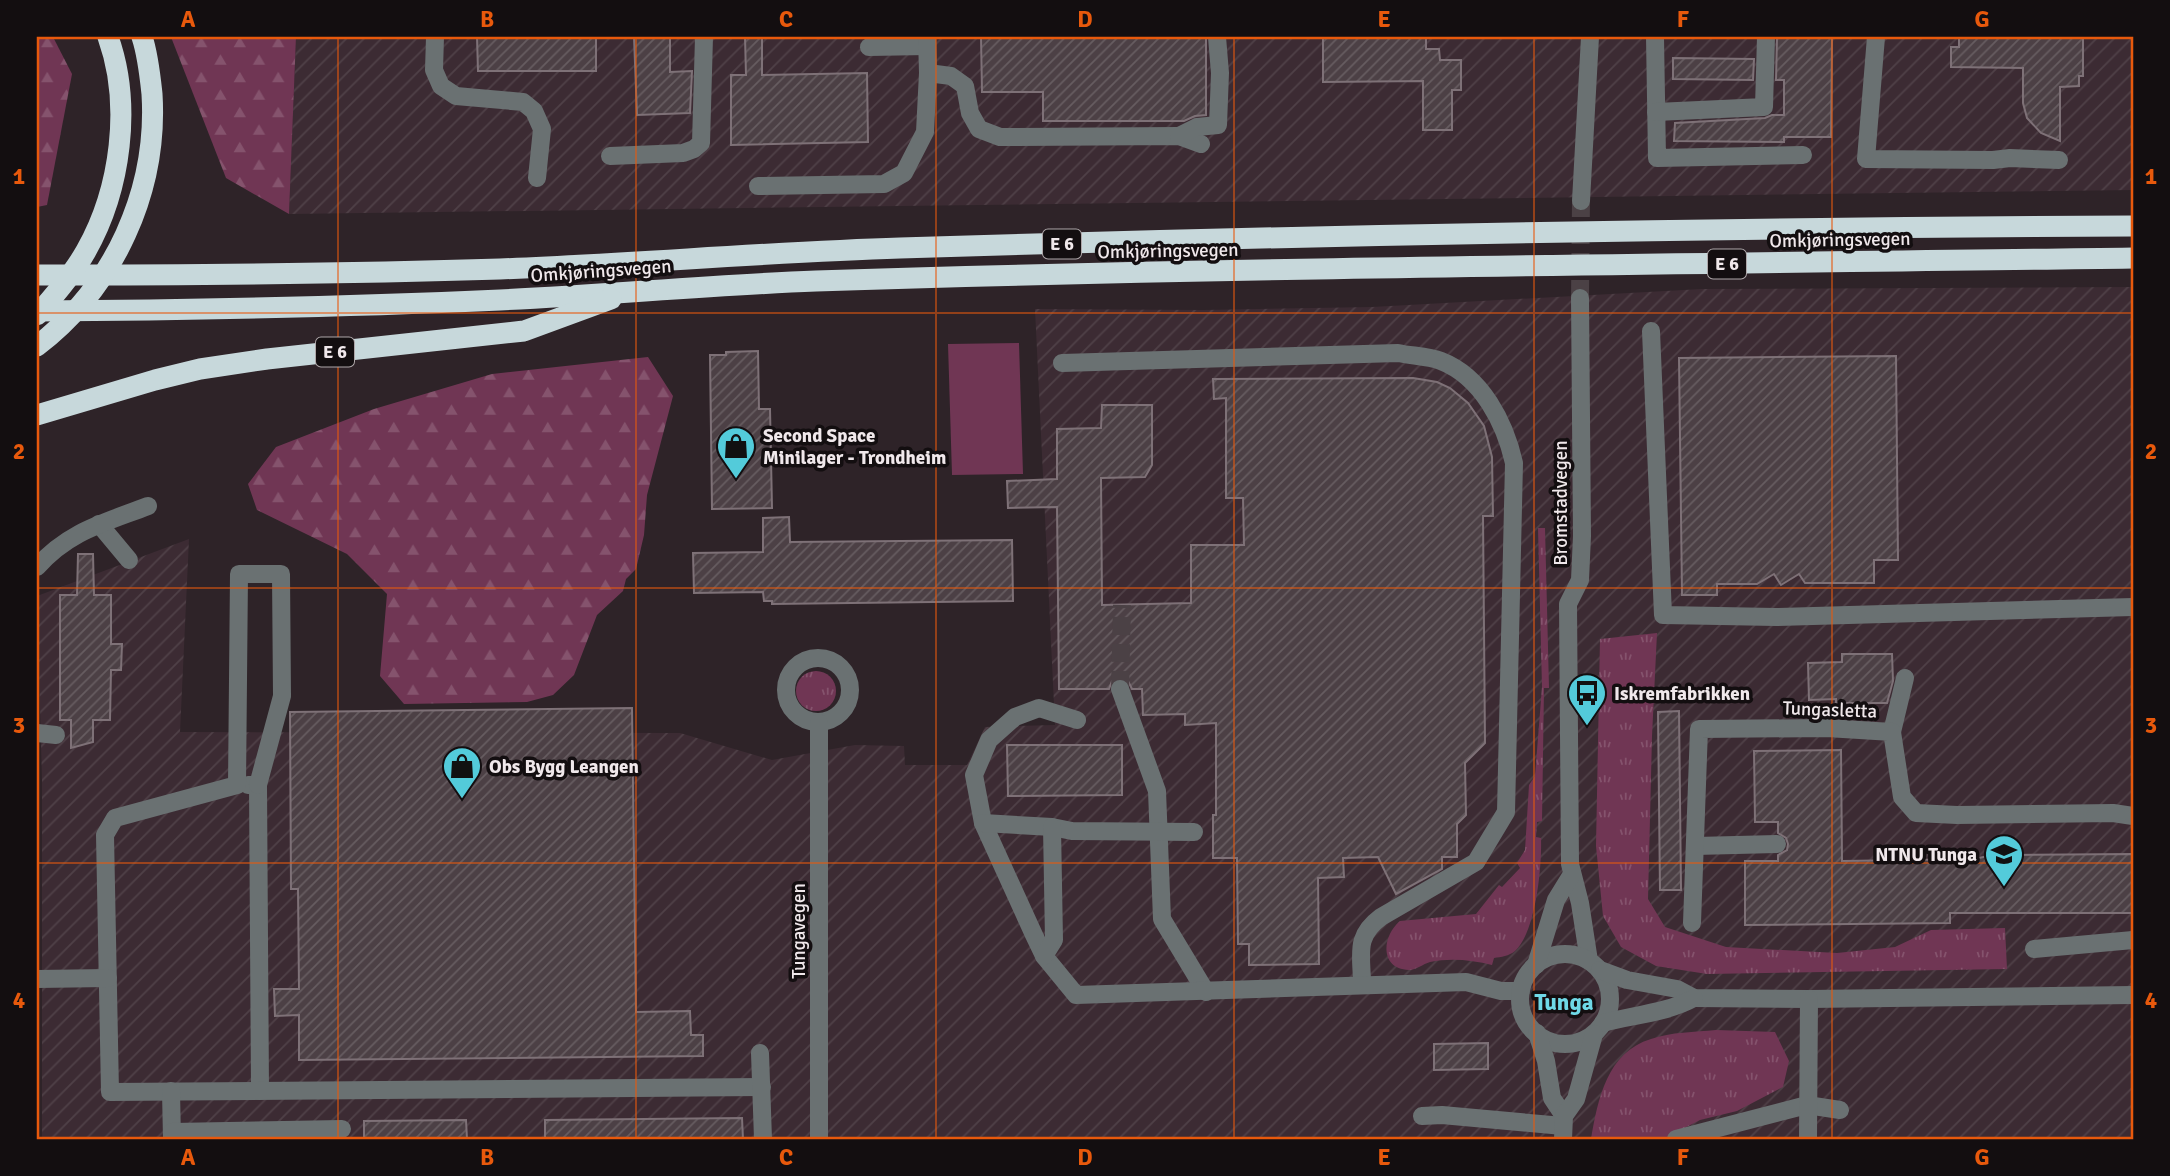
<svg xmlns="http://www.w3.org/2000/svg" width="2170" height="1176" viewBox="0 0 2170 1176" font-family="Signika,sans-serif">
	<defs>
		<pattern id="industrial-furrows" width="10" height="10" patternUnits="userSpaceOnUse" patternTransform="scale(1.75)"><rect width="10" height="10" fill="#3c2b33"/><path d="M-1 1l2-2M0 10L10 0M9 11l2-2" fill="none" stroke="#4f4047"/></pattern>
		<pattern id="grass-tufts" width="24" height="20" patternUnits="userSpaceOnUse" patternTransform="scale(1.75)"><rect width="24" height="20" fill="#703654"/><path d="M3 7l-1-3M5 7V3M7 7l1-3M15 17l-1-3M17 17v-4M19 17l1-3" fill="none" stroke="#85536d"/></pattern>
		<pattern id="forest-firs" width="22" height="20" patternUnits="userSpaceOnUse" patternTransform="scale(1.75)"><rect width="22" height="20" fill="#703654"/><path d="M5 1l3.5 6h-7zM16 11l3.5 6h-7z" fill="#85536d"/></pattern>
		<pattern id="building-hatch" width="6" height="6" patternUnits="userSpaceOnUse" patternTransform="scale(1.75)"><rect width="6" height="6" fill="#4c4045"/><path d="M-1 1l2-2M0 6l6-6M5 7l2-2" fill="none" stroke="#665c60"/></pattern>
	</defs>
	<rect width="100%" height="100%" fill="#2e2328"/>
	<g fill="url(#industrial-furrows)">
		<polygon points="296,37 2133,37 2133,190 289,214"/>
		<polygon points="2133,287 2133,1139 42,1139 42,780 37,596 189,539 180,732 680,733 772,760 855,745 904,746 905,765 967,765 985,727 1055,725 1035,309 1203,310 1372,307 1702,289"/>
	</g>
	<g fill="url(#grass-tufts)">
		<path d="M1538 528H1545L1549 688H1544L1542 821 1537 822 1536 837 1541 838C1542 866 1536 932 1515 951 1509 956 1501 957 1494 958L1492 965C1472 960 1450 958 1430 962 1423 964 1416 970 1409 970 1379 969 1382 936 1400 921L1476 914 1499 885 1502 887 1520 868 1517 863 1525 850 1529 785 1535 776 1542 687Z"/>
		<polygon points="1657,633 1652,736 1648,899 1665,927 1726,947 1837,953 1895,947 1931,930 2005,928 2007,969 1707,974 1656,966 1621,947 1603,916 1596,846 1600,639"/>
		<circle cx="816" cy="691" r="20"/>
		<path d="M1716 1030 1775 1032 1789 1061 1783 1087 1737 1111 1700 1120 1663 1139H1591C1598 1099 1607 1052 1651 1039 1671 1032 1695 1032 1716 1030Z"/>
	</g>
	<g fill="url(#forest-firs)">
		<polygon points="37,37 53,37 72,74 47,205 37,207"/>
		<polygon points="171,37 296,37 289,214 226,178"/>
		<polygon points="648,357 673,396 647,495 644,535 636,569 626,579 623,591 597,615 574,675 553,695 527,702 404,704 380,676 387,594 347,554 257,510 248,484 276,447 374,409 492,374"/>
	</g>
	<polygon fill="#703654" points="1019,343 1023,474 952,475 948,344"/>
	<g fill="url(#building-hatch)" stroke="#7e7177" stroke-width="2">
		<polygon points="477,37 596,37 596,71 478,71"/>
		<polygon points="634,37 670,37 670,72 692,71 690,113 637,115"/>
		<polygon points="745,37 762,37 762,75 867,73 868,142 731,145 731,75 746,75"/>
		<polygon points="981,37 1206,37 1206,115 1195,116 1184,121 1043,121 1043,92 982,92"/>
		<polygon points="1323,37 1426,37 1426,49 1439,49 1440,60 1461,60 1461,90 1452,90 1452,130 1423,130 1423,81 1323,82"/>
		<polygon points="1785,37 1832,37 1831,137 1784,137 1784,142 1674,141 1675,123 1765,118 1772,115 1784,115 1784,80 1776,80 1777,38"/>
		<polygon points="1959,37 2083,37 2083,76 2079,76 2079,86 2060,87 2060,141 2041,133 2027,118 2023,103 2023,68 1951,67 1951,47 1959,47"/>
		<polygon points="1673,58 1754,59 1753,80 1673,79"/>
		<polygon points="758,351 759,409 770,409 772,508 712,509 710,355 726,355 726,352"/>
		<polygon points="1896,356 1898,560 1874,560 1874,583 1805,583 1799,574 1781,585 1774,574 1757,584 1717,584 1717,595 1682,595 1679,358"/>
		<polygon points="1413,378 1437,382 1450,388 1468,403 1484,426 1492,457 1493,516 1483,516 1485,743 1465,763 1466,815 1457,824 1457,857 1442,857 1442,869 1396,894 1378,857 1343,858 1344,877 1318,878 1319,964 1249,965 1249,944 1238,944 1237,858 1213,858 1213,815 1216,815 1216,723 1185,725 1185,714 1143,715 1142,689 1132,689 1128,681 1123,678 1112,681 1109,689 1059,689 1057,507 1008,508 1007,481 1057,479 1057,429 1101,428 1102,405 1152,405 1152,465 1145,477 1101,478 1102,605 1191,603 1191,545 1244,545 1243,498 1226,498 1226,398 1214,399 1213,379"/>
		<polygon points="789,517 790,542 1012,540 1013,601 772,604 772,601 764,601 763,592 694,593 693,553 763,552 763,518"/>
		<polygon points="78,554 93,554 94,595 111,595 111,644 122,644 121,670 111,670 110,720 93,720 93,742 71,748 71,720 60,720 60,595 77,595"/>
		<polygon points="1842,654 1892,654 1893,681 1887,703 1836,703 1836,699 1809,700 1808,663 1842,662"/>
		<polygon points="632,708 636,1012 690,1011 691,1035 703,1035 703,1056 299,1060 299,1015 275,1016 274,989 299,989 298,889 291,889 290,712"/>
		<polygon points="1679,711 1681,890 1660,890 1658,712"/>
		<polygon points="1007,745 1122,745 1122,795 1008,796"/>
		<polygon points="1841,750 1842,861 1974,859 1993,855 2008,848 2012,855 2133,854 2133,913 1950,913 1950,923 1745,925 1745,861 1778,861 1778,855 1787,850 1788,844 1786,838 1778,833 1778,822 1755,822 1754,751"/>
		<polygon points="1488,1043 1488,1069 1434,1070 1434,1044"/>
		<polygon points="742,1118 743,1139 545,1139 545,1120"/>
		<polygon points="466,1120 467,1139 364,1139 364,1121"/>
	</g>
	<g fill="none" stroke-linecap="round" stroke-linejoin="round">
		<g stroke="#4b4145" stroke-width="18" stroke-dasharray="18 9" stroke-linecap="butt">
			<polyline points="1580,298 1581,201"/>
			<polyline points="1120,689 1122,605"/>
		</g>
		<g stroke="#6a7172" stroke-width="18">
			<polyline points="435,37 434,70 441,86 456,96 523,102 534,111 542,129 537,178"/>
			<polyline points="1655,37 1657,158 1803,155"/>
			<polyline points="1876,37 1866,159 1993,160 2010,158 2059,160"/>
			<polyline points="869,47 927,46"/>
			<polyline points="928,73 951,76 965,86 970,113 979,129 1000,137 1179,136 1201,144"/>
			<polyline points="1656,112 1764,107 1766,37"/>
			<polyline points="1179,136 1197,127 1218,125 1220,73 1217,37"/>
			<polyline points="610,156 683,153 694,149 701,143 704,37"/>
			<polyline points="758,186 884,184 904,173 925,132 928,73 927,37"/>
			<polyline points="1581,201 1590,37"/>
			<polyline points="1580,298 1582,536 1580,580 1568,604 1570,864 1580,903 1589,961"/>
			<polyline points="1651,331 1663,615 1776,617 2133,607"/>
			<path d="M1062 363 1398 353C1412 356 1428 356 1441 361 1482 377 1505 423 1514 463L1506 812 1476 862 1381 917C1354 937 1362 954 1362 985"/>
			<polyline points="99,524 129,560"/>
			<path d="M37 567C69 531 104 523 148 506"/>
			<circle cx="818" cy="690" r="32"/>
			<polyline points="1120,689 1157,791 1162,919 1206,992"/>
			<polyline points="1077,720 1039,708 1015,717 989,740 974,775 983,823 1034,935 1044,956 1076,995 1466,982 1501,991 1521,991"/>
			<polyline points="819,723 819,1139"/>
			<polyline points="1892,732 1905,678"/>
			<polyline points="37,733 56,735"/>
			<polyline points="248,785 258,785 260,1091"/>
			<polyline points="258,785 282,696 281,574 239,574 237,785 115,818 105,835 110,1092 762,1087"/>
			<polyline points="983,823 1052,827 1072,831 1194,832"/>
			<polyline points="1695,846 1777,844"/>
			<polyline points="1692,923 1699,729 1827,728 1892,732 1902,797 1916,813 1957,815 2113,813 2133,816"/>
			<polyline points="2034,949 2133,940"/>
			<circle cx="1565" cy="999" r="45"/>
			<polyline points="1044,956 1054,940 1052,827"/>
			<polyline points="1536,965 1556,900 1572,874"/>
			<polyline points="1600,970 1627,980 1677,989 1694,998 1809,999 2133,995"/>
			<polyline points="37,979 108,978"/>
			<path d="M1603 1023C1633 1015 1667 1013 1694 998"/>
			<polyline points="1537,1033 1546,1061 1552,1098 1564,1116"/>
			<polyline points="760,1053 763,1139"/>
			<polyline points="171,1091 172,1139"/>
			<polyline points="1422,1116 1442,1115 1563,1126"/>
			<polyline points="172,1132 342,1129"/>
			<polyline points="1563,1139 1564,1116 1576,1099 1594,1034"/>
			<polyline points="1676,1139 1807,1105 1840,1110"/>
			<polyline points="1808,1139 1809,999"/>
		</g>
		<g stroke="#c7d8db" stroke-width="21">
			<path d="M37 275C191 275 346 274 500 269 634 264 767 252 900 248 1311 235 1722 228 2133 226"/>
			<path d="M37 311C191 310 346 307 500 300 606 295 711 285 816 281 1255 267 1694 264 2133 258"/>
			<path d="M37 315C55 295 73 274 86 251 121 189 132 104 108 37"/>
			<path d="M37 346C114 287 158 191 152 94 150 75 148 55 142 37"/>
			<polyline points="37,415 155,380 200,369 267,359 524,331 611,299"/>
		</g>
	</g>
	<path fill="none" stroke="#e8590c" stroke-width="2" stroke-opacity="0.55" d="M338 37V1139M636 37V1139M936 37V1139M1234 37V1139M1534 37V1139M1832 37V1139M37 313H2133M37 588H2133M37 863H2133"/>
	<defs>
		<symbol id="shop-pin" viewBox="-11 -11 22 30"><path d="M0 17L-7.5 6A9.5 9.5 0 1 1 7.5 6Z" fill="#53cbda" stroke="#130e10"/><path d="M-5-2.5h2.3a2.7 3.5 0 0 1 5.4 0H5L5.5 6h-11ZM-1.5-2.5h3a1.5 2.3 0 0 0-3 0Z" fill="#111"/></symbol>
		<symbol id="bus-pin" viewBox="-11 -11 22 30"><path d="M0 17L-7.5 6A9.5 9.5 0 1 1 7.5 6Z" fill="#53cbda" stroke="#130e10"/><path d="M-5-6H5V4H4V6H2V4H-2V6H-4V4H-5ZM-3.5-4V0h7V-4ZM-3.5 1.2v1.5H-2V1.2ZM2 1.2v1.5H3.5V1.2Z" fill="#111"/></symbol>
		<symbol id="university-pin" viewBox="-11 -11 22 30"><path d="M0 17L-7.5 6A9.5 9.5 0 1 1 7.5 6Z" fill="#53cbda" stroke="#130e10"/><path d="M0-5L7-2L0 1L-7-2ZM-4 1L0 2.5L4 1V4Q0 6-4 4Z" fill="#111"/></symbol>
	</defs>
	<g fill-rule="evenodd">
		<use href="#shop-pin" x="714" y="424" width="44" height="60"/>
		<use href="#bus-pin" x="1565" y="671" width="44" height="60"/>
		<use href="#shop-pin" x="440" y="744" width="44" height="60"/>
		<use href="#university-pin" x="1982" y="832" width="44" height="60"/>
	</g>
	<g text-anchor="middle" stroke-width="7" stroke-linejoin="round" paint-order="stroke">
		<g fill="#130e10" stroke="#aea7a9" stroke-width="2">
			<rect x="1043" y="229.5" width="38" height="29" rx="5"/>
			<rect x="1708" y="249.5" width="38" height="29" rx="5"/>
			<rect x="316" y="337.5" width="38" height="29" rx="5"/>
		</g>
		<g font-size="18" font-weight="bold" fill="#f0e8eb">
			<text x="1062" y="250">E 6</text>
			<text x="1727" y="270">E 6</text>
			<text x="335" y="358">E 6</text>
		</g>
		<g font-size="19" fill="#f0e8eb" stroke="#130e10">
			<text transform="translate(1840 239) rotate(-1)" y="7">Omkjøringsvegen</text>
			<text transform="translate(1168 250) rotate(-1)" y="7">Omkjøringsvegen</text>
			<text transform="translate(601 270) rotate(-4)" y="7">Omkjøringsvegen</text>
			<text transform="translate(1560 503) rotate(-90)" y="7">Bromstadvegen</text>
			<text transform="translate(1830 709) rotate(2)" y="7">Tungasletta</text>
			<text transform="translate(798 931) rotate(-90)" y="7">Tungavegen</text>
		</g>
		<g font-size="19" font-weight="bold" fill="#f0e8eb" stroke="#130e10" text-anchor="start">
			<text x="763" y="442">Second Space<tspan x="763" dy="22">Minilager - Trondheim</tspan></text>
			<text x="1614" y="700">Iskremfabrikken</text>
			<text x="489" y="773">Obs Bygg Leangen</text>
			<text x="1977" y="861" text-anchor="end">NTNU Tunga</text>
		</g>
		<g font-size="23" font-weight="bold" fill="#6fd9e7" stroke="#130e10">
			<text x="1564" y="1010">Tunga</text>
		</g>
	</g>
	<rect width="2170" height="1176" fill="none" stroke="#130e10" stroke-width="77"/>
	<rect x="38" y="38" width="2094" height="1100" fill="none" stroke="#e8590c" stroke-width="2.5"/>
	<g font-size="23" text-anchor="middle" font-weight="bold" fill="#e8590c">
		<text x="188" y="27">A</text>
		<text x="487" y="27">B</text>
		<text x="786" y="27">C</text>
		<text x="1085" y="27">D</text>
		<text x="1384" y="27">E</text>
		<text x="1683" y="27">F</text>
		<text x="1982" y="27">G</text>
		<text x="19" y="184">1</text>
		<text x="2151" y="184">1</text>
		<text x="19" y="459">2</text>
		<text x="2151" y="459">2</text>
		<text x="19" y="733">3</text>
		<text x="2151" y="733">3</text>
		<text x="19" y="1008">4</text>
		<text x="2151" y="1008">4</text>
		<text x="188" y="1165">A</text>
		<text x="487" y="1165">B</text>
		<text x="786" y="1165">C</text>
		<text x="1085" y="1165">D</text>
		<text x="1384" y="1165">E</text>
		<text x="1683" y="1165">F</text>
		<text x="1982" y="1165">G</text>
	</g>
</svg>
